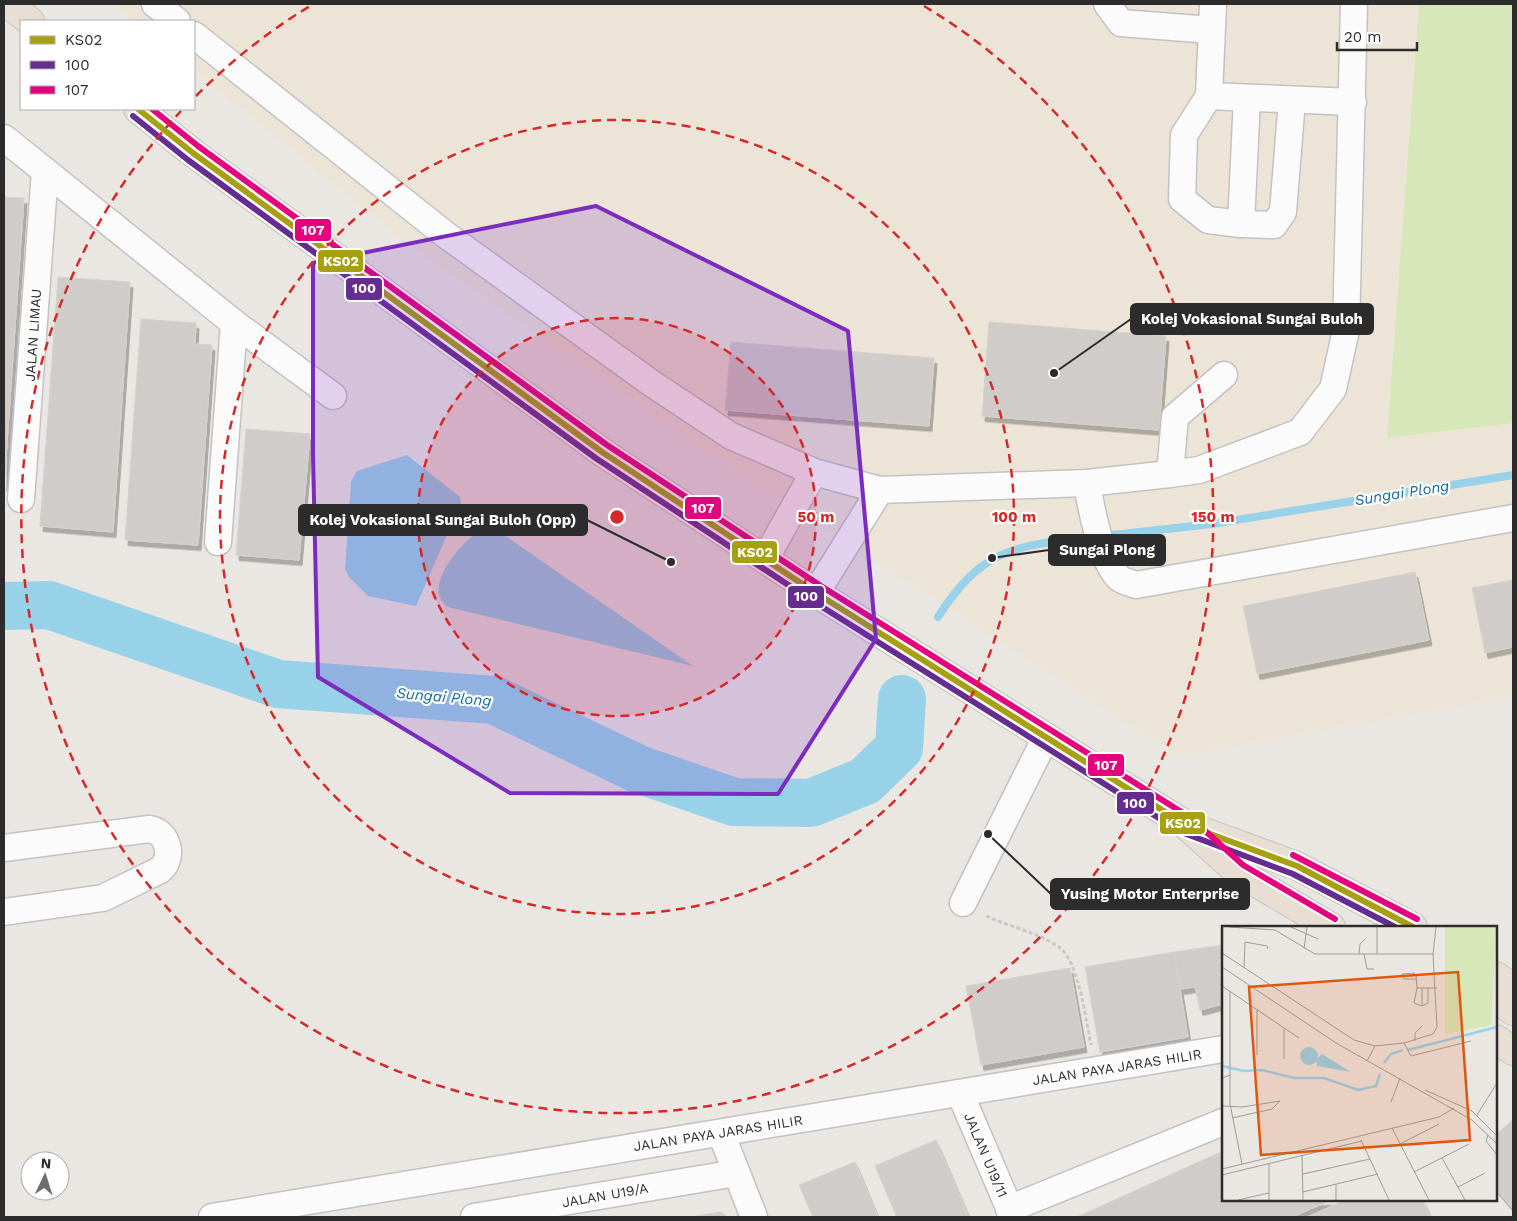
<svg xmlns="http://www.w3.org/2000/svg" width="1517" height="1221" viewBox="0 0 1517 1221" font-family="'Work Sans',sans-serif">
	<defs>
		<filter id="shadow"><feDropShadow dx="3" dy="5.5" stdDeviation="0" flood-color="#0004"/></filter>
	</defs>
	<rect width="100%" height="100%" fill="#eae6e2"/>
	<polygon fill="#ece5d7" points="112,4 1513,4 1513,696 1178,756 773,496 416,251 194,70 194,21 133,21"/>
	<polygon fill="#d6e8b9" points="1419,4 1513,4 1513,423 1387,438"/>
	<g fill="#97d2e9">
		<polygon points="407,455 460,497 461,503 416,606 368,596 349,577 345,569 351,482 357,471"/>
		<path d="M490 524 496 526 507 537 693 666 448 607C444 604 440 600 439 595 434 571 470 533 490 524Z"/>
	</g>
	<g fill="none" stroke-linecap="round" stroke-linejoin="round">
		<g stroke="#97d2e9" stroke-width="8">
			<polyline points="1112,535 1212,524 1513,475"/>
			<path d="M938 617C978 555 1007 546 1078 539"/>
		</g>
		<polyline stroke="#97d2e9" stroke-width="48" points="4,606 49,605 278,684 494,700 638,769 734,802 811,803 865,781 899,748 902,699"/>
	</g>
	<g fill="#cfccc9" stroke="#d5d2ce" filter="url(#shadow)">
		<polygon points="4,197 24,198 4,486"/>
		<polygon points="58,277 130,282 113,532 40,526"/>
		<polygon points="141,319 196,323 195,344 212,345 198,545 125,540"/>
		<polygon points="989,322 1166,336 1159,430 982,416"/>
		<polygon points="731,342 934,358 929,426 725,410"/>
		<polygon points="246,429 310,434 299,560 236,555"/>
		<polygon points="1415,572 1429,640 1257,674 1243,606"/>
		<polygon points="1513,580 1513,647 1485,653 1472,588"/>
		<polygon points="1223,945 1223,1004 1200,1010 1195,987 1180,989 1174,952"/>
		<polygon points="1174,952 1188,1037 1100,1052 1085,967"/>
		<polygon points="1070,968 1084,1047 981,1065 966,986"/>
		<polygon points="1513,1119 1513,1209 1496,1189 1496,1135"/>
		<polygon points="936,1140 969,1217 897,1217 875,1166"/>
		<polygon points="1223,1151 1223,1200 1331,1200 1292,1217 1077,1217"/>
		<polygon points="855,1162 878,1217 813,1217 799,1185"/>
		<polygon points="1346,1200 1423,1200 1431,1217 1307,1217"/>
		<polygon points="721,1212 727,1217 690,1217"/>
	</g>
	<g fill="none" stroke-linecap="round" stroke-linejoin="round">
		<defs>
			<g id="minor">
				<polyline points="155,4 177,21"/>
				<polyline points="1107,4 1121,23 1211,30"/>
				<polyline points="1213,4 1209,96 1353,102"/>
				<polyline points="194,35 446,235 651,383 731,436 814,472 880,490 1087,483 1170,474 1199,470 1300,432 1333,389 1346,330 1354,4"/>
				<polyline points="1209,96 1184,135 1182,199 1208,220 1241,224"/>
				<polyline points="1247,98 1241,224 1274,225 1283,212 1292,100"/>
				<polyline points="4,138 234,323 333,396"/>
				<polyline points="1170,474 1175,417 1224,375"/>
				<path d="M1087 483C1091 508 1100 559 1119 578 1122 581 1131 583 1136 585L1513 518"/>
				<polyline points="21,499 45,171"/>
				<polyline points="218,542 234,323"/>
				<polyline points="765,559 814,472"/>
				<polyline points="816,593 880,490"/>
				<path d="M4 848 149 829C168 831 175 858 160 870L103 898 4 912"/>
				<polyline points="963,903 1046,737"/>
				<polyline points="960,1093 1013,1217"/>
				<polyline points="721,1133 754,1217"/>
				<polyline points="1009,1209 1223,1122"/>
				<polyline points="212,1217 1223,1049"/>
				<polyline points="474,1217 736,1173"/>
			</g>
			<g id="highway">
				<polyline points="8,4 30,21"/>
				<polyline points="138,109 193,153 602,452 816,593 1186,825 1238,872 1331,927"/>
				<polyline points="1199,830 1297,866 1413,927"/>
				<polyline points="1496,976 1513,988"/>
				<polyline points="1496,999 1513,1011"/>
				<polyline points="1496,1039 1513,1051"/>
			</g>
		</defs>
		<use href="#minor" stroke="#c3c2c3" stroke-width="29"/>
		<use href="#highway" stroke="#c6c4c2" stroke-width="30"/>
		<path stroke="#c8c8c7" stroke-width="3" stroke-dasharray="4 2.5" stroke-linecap="butt" d="M986 916C1010 927 1038 932 1060 948 1079 962 1086 1022 1091 1045"/>
		<use href="#minor" stroke="#fcfbfb" stroke-width="26"/>
		<use href="#highway" stroke="#e8ded4" stroke-width="28"/>
		<defs>
			<polyline id="bus-1" points="138,109 193,153 602,452 816,593 1186,825 1297,866 1413,927"/>
			<polyline id="bus-2" points="133,116 188,160 597,459 811,600 1181,832 1293,874 1395,927"/>
			<g id="bus-3">
				<polyline points="152,109 198,146 607,445 821,586 1191,818 1243,865 1335,919"/>
				<polyline points="1293,855 1417,919"/>
			</g>
		</defs>
		<use href="#bus-1" stroke="#fff" stroke-width="10"/>
		<use href="#bus-2" stroke="#fff" stroke-width="10"/>
		<use href="#bus-3" stroke="#fff" stroke-width="10"/>
		<use href="#bus-1" stroke="#a6a012" stroke-width="6"/>
		<use href="#bus-2" stroke="#662d91" stroke-width="6"/>
		<use href="#bus-3" stroke="#e5007d" stroke-width="6"/>
	</g>
	<path fill="#7b2cbf" fill-opacity="0.2" stroke="#7b2cbf" stroke-width="4" stroke-linejoin="round" d="M596 206 848 331 876 639 778 794 510 793 318 677 313 455V263Z"/>
	<circle cx="617" cy="517" r="199" fill="#d62828" fill-opacity=".12"/>
	<g fill="none" stroke="#d62828" stroke-width="2.5" stroke-dasharray="9 6">
		<circle cx="617" cy="517" r="199"/>
		<circle cx="617" cy="517" r="397"/>
		<path d="M196 96A596 596 0 0 1 310 6M924 6A596 596 0 1 1 181 111"/>
	</g>
	<g text-anchor="middle" stroke-width="4.5" stroke-linejoin="round" paint-order="stroke">
		<g font-size="14" fill="#2c2c2c" stroke="#fff">
			<text transform="translate(33 335) rotate(-86)" y="5">JALAN LIMAU</text>
			<text transform="translate(1117 1067) rotate(-9)" y="5">JALAN PAYA JARAS HILIR</text>
			<text transform="translate(718 1133) rotate(-9)" y="5">JALAN PAYA JARAS HILIR</text>
			<text transform="translate(986 1155) rotate(67)" y="5">JALAN U19/11</text>
			<text transform="translate(605 1195) rotate(-10)" y="5">JALAN U19/A</text>
		</g>
		<g font-size="15" font-style="italic" fill="#10689b" stroke="#fff">
			<text transform="translate(1402 493) rotate(-9)" y="5">Sungai Plong</text>
			<text transform="translate(444 697) rotate(5)" y="5">Sungai Plong</text>
		</g>
	</g>
	<g transform="translate(1222 926)">
		<rect width="275" height="275" fill="#eae6e2"/>
		<path d="M223 1H275L269 99 223 108Z" fill="#d6e8b9"/>
		<path d="M78 130a9 9 0 1 1 18 0a9 9 0 1 1-18 0ZM100 128 129 146 95 140 94 134Z" fill="#97d2e9"/>
		<path fill="none" stroke="#97d2e9" stroke-width="2.5" d="M186 124 275 101M162 137 169 128 181 124M0 140 22 145 40 144 72 152H102L136 164 154 160 158 148"/>
		<path fill="none" stroke="#9e9c99" stroke-width="1" d="M7 1 53 4 93 28H211M69 1 96 13M155 1V28M82 23 85 1M0 27 132 114 153 120 182 117 211 108 215 101 211 28 214 1M137 28 138 18 143 13M142 28 145 43H152M0 41 114 117 250 194 275 218M22 42 23 16 45 20 46 23M194 53H182L180 48 192 47 194 49 195 62H215M0 60 77 112M195 62 192 77 200 80M200 62V80L206 77V62M8 65V178L20 238M193 115V107L200 100M182 117 189 130 249 115M35 129V84M62 133V103M145 135 153 120M0 164V152L8 149M203 164 250 185 275 210M169 176 178 152M0 180 20 181 58 175 50 183 10 192M255 189 275 157M170 202 207 274M266 209 264 215 275 229M139 214 167 274M178 218 217 198M80 229 81 274M220 232 243 274M0 243 217 191 232 182M192 246 247 218M81 248 148 233M0 249 140 215M114 258V274M236 261 263 247M81 266 156 248M16 274 47 267M47 274V238"/>
		<path fill="#df570e" fill-opacity="0.15" stroke="#df570e" stroke-width="2.5" d="M236 46 248 214 39 229 27 61Z"/>
		<rect width="275" height="275" fill="none" stroke="#2c2c2c" stroke-width="2.5"/>
	</g>
	<circle cx="617" cy="517" r="8" fill="#d62828" stroke="#fff" stroke-width="2.5"/>
	<g font-size="15" text-anchor="middle" font-weight="bold" fill="#d62828" stroke="#fff" stroke-width="4.5" stroke-linejoin="round" paint-order="stroke">
		<text x="816" y="522">50 m</text>
		<text x="1014" y="522">100 m</text>
		<text x="1213" y="522">150 m</text>
	</g>
	<path fill="none" stroke="#2c2c2c" stroke-width="2" d="M1054 373L1131 319M671 562L587 520M992 558L1049 550M988 834L1051 894"/>
	<g fill="#2c2c2c" stroke="#fff" stroke-width="2">
		<circle cx="1054" cy="373" r="5"/>
		<circle cx="671" cy="562" r="5"/>
		<circle cx="992" cy="558" r="5"/>
		<circle cx="988" cy="834" r="5"/>
	</g>
	<g fill="#2c2c2c" stroke="#2c2c2c" stroke-width="2">
		<rect x="1131" y="304" width="242" height="30" rx="5"/>
		<rect x="299" y="505" width="288" height="30" rx="5"/>
		<rect x="1049" y="535" width="116" height="30" rx="5"/>
		<rect x="1051" y="879" width="198" height="30" rx="5"/>
	</g>
	<g font-size="15" text-anchor="middle" font-weight="bold" fill="#fff">
		<text x="1252" y="324">Kolej Vokasional Sungai Buloh</text>
		<text x="443" y="525">Kolej Vokasional Sungai Buloh (Opp)</text>
		<text x="1107" y="555">Sungai Plong</text>
		<text x="1150" y="899">Yusing Motor Enterprise</text>
	</g>
	<g stroke="#fff" stroke-width="2">
		<rect x="294" y="218" width="38" height="24" rx="5" fill="#e5007d"/>
		<rect x="317" y="249" width="47" height="24" rx="5" fill="#a6a012"/>
		<rect x="345" y="277" width="38" height="24" rx="5" fill="#662d91"/>
		<rect x="684" y="496" width="38" height="24" rx="5" fill="#e5007d"/>
		<rect x="731" y="540" width="47" height="24" rx="5" fill="#a6a012"/>
		<rect x="787" y="585" width="38" height="24" rx="5" fill="#662d91"/>
		<rect x="1087" y="753" width="38" height="24" rx="5" fill="#e5007d"/>
		<rect x="1116" y="791" width="39" height="24" rx="5" fill="#662d91"/>
		<rect x="1159" y="811" width="47" height="24" rx="5" fill="#a6a012"/>
	</g>
	<g font-size="14" text-anchor="middle" font-weight="bold" fill="#fff">
		<text x="313" y="235">107</text>
		<text x="341" y="266">KS02</text>
		<text x="364" y="293">100</text>
		<text x="703" y="513">107</text>
		<text x="755" y="557">KS02</text>
		<text x="806" y="601">100</text>
		<text x="1106" y="770">107</text>
		<text x="1135" y="808">100</text>
		<text x="1183" y="828">KS02</text>
	</g>
	<rect width="1517" height="1221" fill="none" stroke="#2c2c2c" stroke-width="10"/>
	<rect x="20" y="20" width="175" height="90" fill="#ffffff" stroke="#ababab"/>
	<rect x="30" y="36" width="25" height="8" fill="#a6a012" stroke="#ababab"/>
	<text x="65" y="45" font-size="15" fill="#2c2c2c">KS02</text>
	<rect x="30" y="61" width="25" height="8" fill="#662d91" stroke="#ababab"/>
	<text x="65" y="70" font-size="15" fill="#2c2c2c">100</text>
	<rect x="30" y="86" width="25" height="8" fill="#e5007d" stroke="#ababab"/>
	<text x="65" y="95" font-size="15" fill="#2c2c2c">107</text>
	<g transform="translate(45 1176) rotate(4)"><circle r="24" fill="#ffffff" stroke="#ababab"/>
	<path d="M0-4L9 19L0 12L-9 19Z" fill="#6e6d6c"/>
	<text y="-8" font-size="14" font-weight="bold" text-anchor="middle" fill="#2c2c2c">N</text>
	</g>
	<path d="M1337 42v8h80v-8" fill="none" stroke="#2c2c2c" stroke-width="2.5"/>
	<text x="1344" y="42" font-size="15" fill="#2c2c2c" stroke="#ffffff" stroke-width="4" paint-order="stroke">20 m</text>
</svg>
